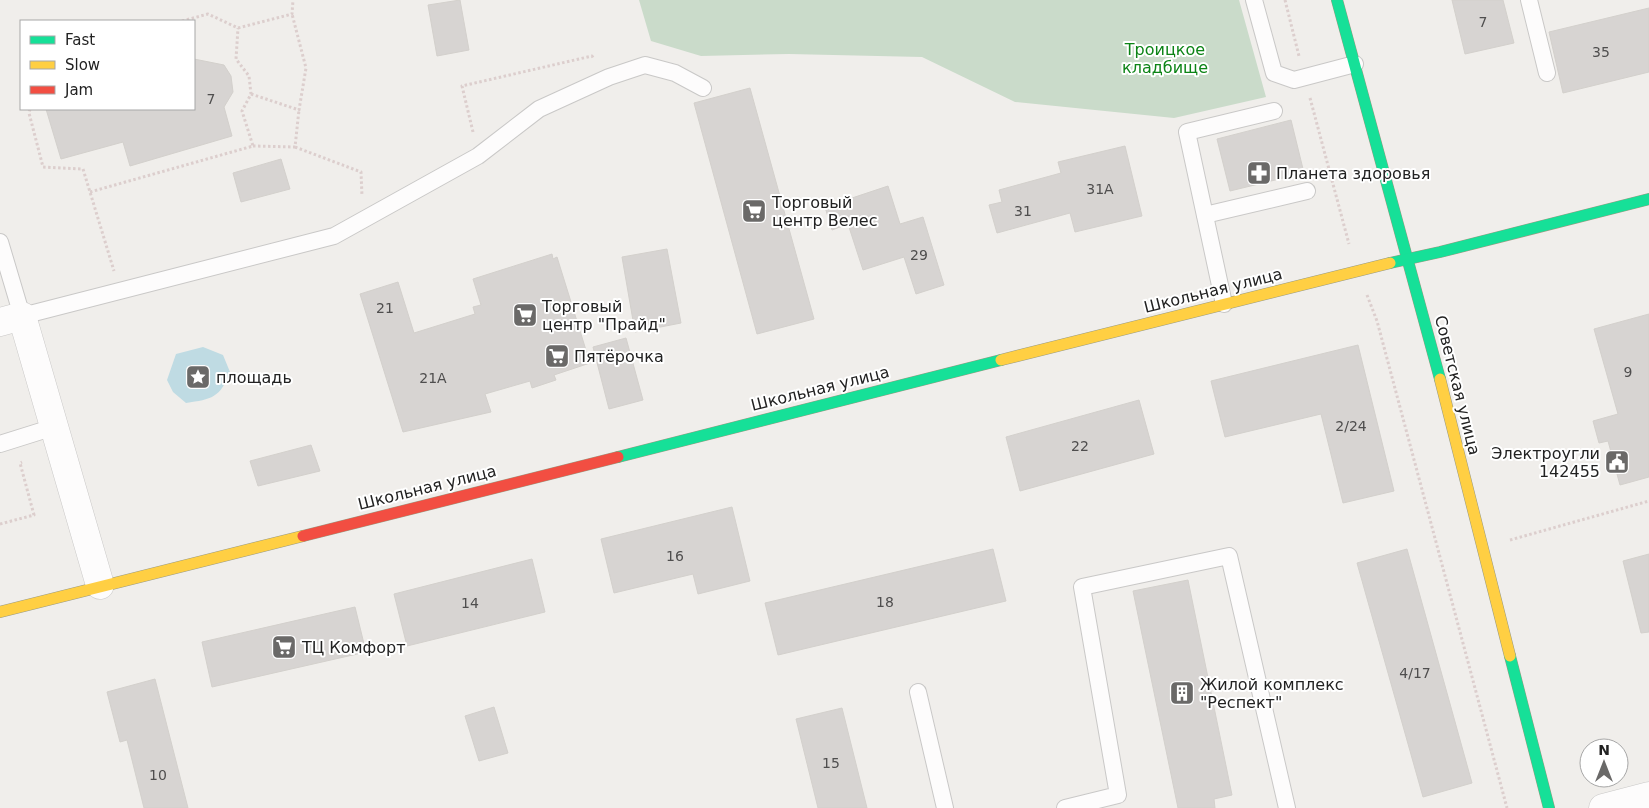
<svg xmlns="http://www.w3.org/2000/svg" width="1649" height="808" viewBox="0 0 1649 808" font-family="'DejaVu Sans',sans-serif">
	<rect width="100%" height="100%" fill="#f0eeeb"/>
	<polygon fill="#cadbca" points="639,0 1239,0 1266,97 1174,118 1015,102 922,57 789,54 701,56 651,41"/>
	<path fill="#bfdbe3" d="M203 347 223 355 230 372C220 398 212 399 186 403L173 392 167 380 176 354Z"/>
	<g fill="#d7d4d2" stroke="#d3d0cc">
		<polygon points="460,0 469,50 437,56 428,5"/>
		<polygon points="1452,0 1503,0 1514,43 1465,54"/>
		<polygon points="1649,8 1649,72 1563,93 1549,32"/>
		<polygon points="194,59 224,65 231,76 233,92 224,107 232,136 130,166 123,142 61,159 46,109 194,109"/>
		<polygon points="750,88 814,319 757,334 694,103"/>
		<polygon points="1291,120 1304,173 1230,191 1217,139"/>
		<polygon points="1125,146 1142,216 1075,232 1070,213 997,233 989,205 1002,202 999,190 1061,173 1058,162"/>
		<polygon points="281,159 290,189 241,202 233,173"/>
		<polygon points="888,186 900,224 923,217 944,285 916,294 904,257 863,270 848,224 832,230 825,207"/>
		<polygon points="667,249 681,323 635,332 622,257"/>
		<polygon points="552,254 553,259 557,257 590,363 554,375 556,380 532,388 530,381 485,394 491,412 403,432 360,294 398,282 414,333 475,314 473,307 481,305 473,279"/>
		<polygon points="1649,314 1649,477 1620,485 1608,441 1599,443 1593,421 1618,414 1594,329"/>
		<polygon points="626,338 643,400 609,409 593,347"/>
		<polygon points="1358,345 1394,491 1343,503 1321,414 1225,437 1211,381"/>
		<polygon points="1139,400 1154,454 1020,491 1006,437"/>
		<polygon points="311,445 320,471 258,486 250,461"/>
		<polygon points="732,507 750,581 698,594 693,574 614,593 601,539"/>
		<polygon points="993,549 1006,601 778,655 765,603"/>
		<polygon points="1407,549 1472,783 1423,797 1357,563"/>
		<polygon points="1649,554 1649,632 1641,633 1623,561"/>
		<polygon points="532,559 545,612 407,646 394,594"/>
		<polygon points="1188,580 1232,795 1214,799 1215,808 1178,808 1133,591"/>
		<polygon points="355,607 366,652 212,687 202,642"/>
		<polygon points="155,679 188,808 144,808 127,740 120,742 107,692"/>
		<polygon points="494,707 508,753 479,761 465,716"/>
		<polygon points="842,708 867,808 818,808 796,719"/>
	</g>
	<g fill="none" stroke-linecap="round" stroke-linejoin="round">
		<defs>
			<g id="lane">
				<polyline points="1254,0 1274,73 1294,80 1355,64"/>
				<polyline points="1529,0 1547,73"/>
				<polyline points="1205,215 1307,191"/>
				<polyline points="0,242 22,316 334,236 478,156 539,109 609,77 645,65 675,73 703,88"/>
				<polyline points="1224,304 1187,132 1274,111"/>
				<polyline points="0,444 54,427"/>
				<polyline points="918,692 945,808"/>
				<polyline points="1065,808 1118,795 1082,587 1229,556 1287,808"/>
			</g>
			<g id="street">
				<polyline points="0,322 22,316 100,585"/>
				<polyline points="1603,808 1649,796"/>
			</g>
			<g id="fast">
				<polyline points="1337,0 1440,379"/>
				<polyline points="1390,263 1440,252 1649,199"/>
				<polyline points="618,457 1001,360"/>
				<polyline points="1510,656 1549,808"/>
			</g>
			<g id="slow">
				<polyline points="1001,360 1390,263"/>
				<polyline points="1440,379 1510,656"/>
				<polyline points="0,612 303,536"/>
			</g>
			<polyline id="jam" points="303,536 618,457"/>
		</defs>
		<use href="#lane" stroke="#c9c8c7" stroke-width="18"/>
		<use href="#street" stroke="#c9c8c7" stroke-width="29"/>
		<use href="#fast" stroke="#999a82" stroke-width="12"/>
		<use href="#slow" stroke="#999a82" stroke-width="12"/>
		<use href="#jam" stroke="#999a82" stroke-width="12"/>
		<g stroke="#dccecd" stroke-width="3" stroke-dasharray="2.5 2.5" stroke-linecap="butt">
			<polyline points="1285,0 1299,56"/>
			<polyline points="182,21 208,14 238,28 292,14 293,0"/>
			<polyline points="251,94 299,110 306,68 292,14"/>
			<polyline points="1310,98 1349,244"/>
			<polyline points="30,109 29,113 43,167 83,169 114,271"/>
			<polyline points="473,132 462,86 592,56 594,59"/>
			<polyline points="253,146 295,147 299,110"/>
			<polyline points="295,147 361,172 362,196"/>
			<polyline points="90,192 253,146 242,111 251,94 249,76 236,59 238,28"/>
			<polyline points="1367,295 1377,321 1507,808"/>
			<polyline points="0,524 34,515 20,463 22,462"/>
			<polyline points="1510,540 1649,501"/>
		</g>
		<use href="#lane" stroke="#fdfcfc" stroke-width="16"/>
		<use href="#street" stroke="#fdfcfc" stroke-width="28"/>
		<use href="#fast" stroke="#16e098" stroke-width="11"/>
		<use href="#slow" stroke="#ffcf43" stroke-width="11"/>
		<use href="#jam" stroke="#f24e42" stroke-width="11"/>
	</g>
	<defs>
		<symbol id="pharmacy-square" viewBox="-11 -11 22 22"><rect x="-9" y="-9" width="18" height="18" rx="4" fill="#6a6968" stroke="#fff"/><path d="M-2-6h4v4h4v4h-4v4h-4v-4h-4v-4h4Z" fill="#fff"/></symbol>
		<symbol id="supermarket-square" viewBox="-11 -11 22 22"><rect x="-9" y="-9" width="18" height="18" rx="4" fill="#6a6968" stroke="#fff"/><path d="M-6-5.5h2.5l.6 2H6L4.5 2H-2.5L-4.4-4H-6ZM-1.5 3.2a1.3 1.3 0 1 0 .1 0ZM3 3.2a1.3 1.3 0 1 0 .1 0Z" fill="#fff"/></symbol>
		<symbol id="sight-square" viewBox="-11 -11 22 22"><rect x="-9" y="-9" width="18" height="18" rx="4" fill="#6a6968" stroke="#fff"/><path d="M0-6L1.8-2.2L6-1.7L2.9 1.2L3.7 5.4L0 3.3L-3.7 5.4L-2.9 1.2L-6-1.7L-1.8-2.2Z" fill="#fff"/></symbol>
		<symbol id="civic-square" viewBox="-11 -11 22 22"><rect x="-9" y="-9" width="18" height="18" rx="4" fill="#6a6968" stroke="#fff"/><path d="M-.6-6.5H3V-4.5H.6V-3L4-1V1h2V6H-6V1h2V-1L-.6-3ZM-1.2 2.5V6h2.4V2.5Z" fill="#fff"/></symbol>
		<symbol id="building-square" viewBox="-11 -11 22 22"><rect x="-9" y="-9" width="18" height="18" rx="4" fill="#6a6968" stroke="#fff"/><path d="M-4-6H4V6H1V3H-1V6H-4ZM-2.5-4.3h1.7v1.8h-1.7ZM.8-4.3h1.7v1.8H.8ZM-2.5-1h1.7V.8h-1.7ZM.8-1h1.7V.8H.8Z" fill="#fff"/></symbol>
	</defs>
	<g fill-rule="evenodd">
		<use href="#pharmacy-square" x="1245" y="159" width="28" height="28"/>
		<use href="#supermarket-square" x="740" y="197" width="28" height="28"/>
		<use href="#supermarket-square" x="511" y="301" width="28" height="28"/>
		<use href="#supermarket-square" x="543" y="342" width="28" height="28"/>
		<use href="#sight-square" x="184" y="363" width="28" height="28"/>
		<use href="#civic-square" x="1603" y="448" width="28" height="28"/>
		<use href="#supermarket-square" x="270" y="633" width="28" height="28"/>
		<use href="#building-square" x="1168" y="679" width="28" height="28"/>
	</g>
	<g text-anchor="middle" stroke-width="4" stroke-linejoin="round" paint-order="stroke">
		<g font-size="14" fill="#4f4e4e">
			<text x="1483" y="27">7</text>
			<text x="1601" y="57">35</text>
			<text x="211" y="104">7</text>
			<text x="1100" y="194">31А</text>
			<text x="1023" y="216">31</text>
			<text x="919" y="260">29</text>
			<text x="385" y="313">21</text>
			<text x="1628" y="377">9</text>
			<text x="433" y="383">21А</text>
			<text x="1351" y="431">2/24</text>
			<text x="1080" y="451">22</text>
			<text x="675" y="561">16</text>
			<text x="885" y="607">18</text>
			<text x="470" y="608">14</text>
			<text x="1415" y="678">4/17</text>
			<text x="831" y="768">15</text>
			<text x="158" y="780">10</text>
		</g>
		<g font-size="16" fill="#0c8416" stroke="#fff">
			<text x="1165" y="55">Троицкое<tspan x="1165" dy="18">кладбище</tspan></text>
		</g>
		<g font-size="16" fill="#222" stroke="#fff" text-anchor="start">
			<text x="1276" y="179">Планета здоровья</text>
			<text x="772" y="208">Торговый<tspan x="772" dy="18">центр Велес</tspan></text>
			<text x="542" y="312">Торговый<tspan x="542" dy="18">центр "Прайд"</tspan></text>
			<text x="574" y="362">Пятёрочка</text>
			<text x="216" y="383">площадь</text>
			<text x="1600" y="459" text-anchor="end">Электроугли<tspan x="1600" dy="18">142455</tspan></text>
			<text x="302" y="653">ТЦ Комфорт</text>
			<text x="1200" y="690">Жилой комплекс<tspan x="1200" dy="18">"Респект"</tspan></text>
		</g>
		<g font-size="16" fill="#222" stroke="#fff">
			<text transform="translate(1213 290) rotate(-14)" y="6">Школьная улица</text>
			<text transform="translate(1458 385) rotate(76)" y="6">Советская улица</text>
			<text transform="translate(820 388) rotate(-14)" y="6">Школьная улица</text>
			<text transform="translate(427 487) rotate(-14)" y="6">Школьная улица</text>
		</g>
	</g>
	<rect x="20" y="20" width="175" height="90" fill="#ffffff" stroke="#a7a7a7"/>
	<rect x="30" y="36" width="25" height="8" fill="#16e098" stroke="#a7a7a7"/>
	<text x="65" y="45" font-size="15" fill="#222222">Fast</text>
	<rect x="30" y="61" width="25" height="8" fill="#ffcf43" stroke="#a7a7a7"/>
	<text x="65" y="70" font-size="15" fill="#222222">Slow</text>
	<rect x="30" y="86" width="25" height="8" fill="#f24e42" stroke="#a7a7a7"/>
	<text x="65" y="95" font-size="15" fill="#222222">Jam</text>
	<g transform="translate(1604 763)"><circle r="24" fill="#ffffff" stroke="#a7a7a7"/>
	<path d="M0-4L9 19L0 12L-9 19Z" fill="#6a6968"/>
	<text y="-8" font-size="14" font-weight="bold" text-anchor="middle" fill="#222222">N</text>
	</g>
</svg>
